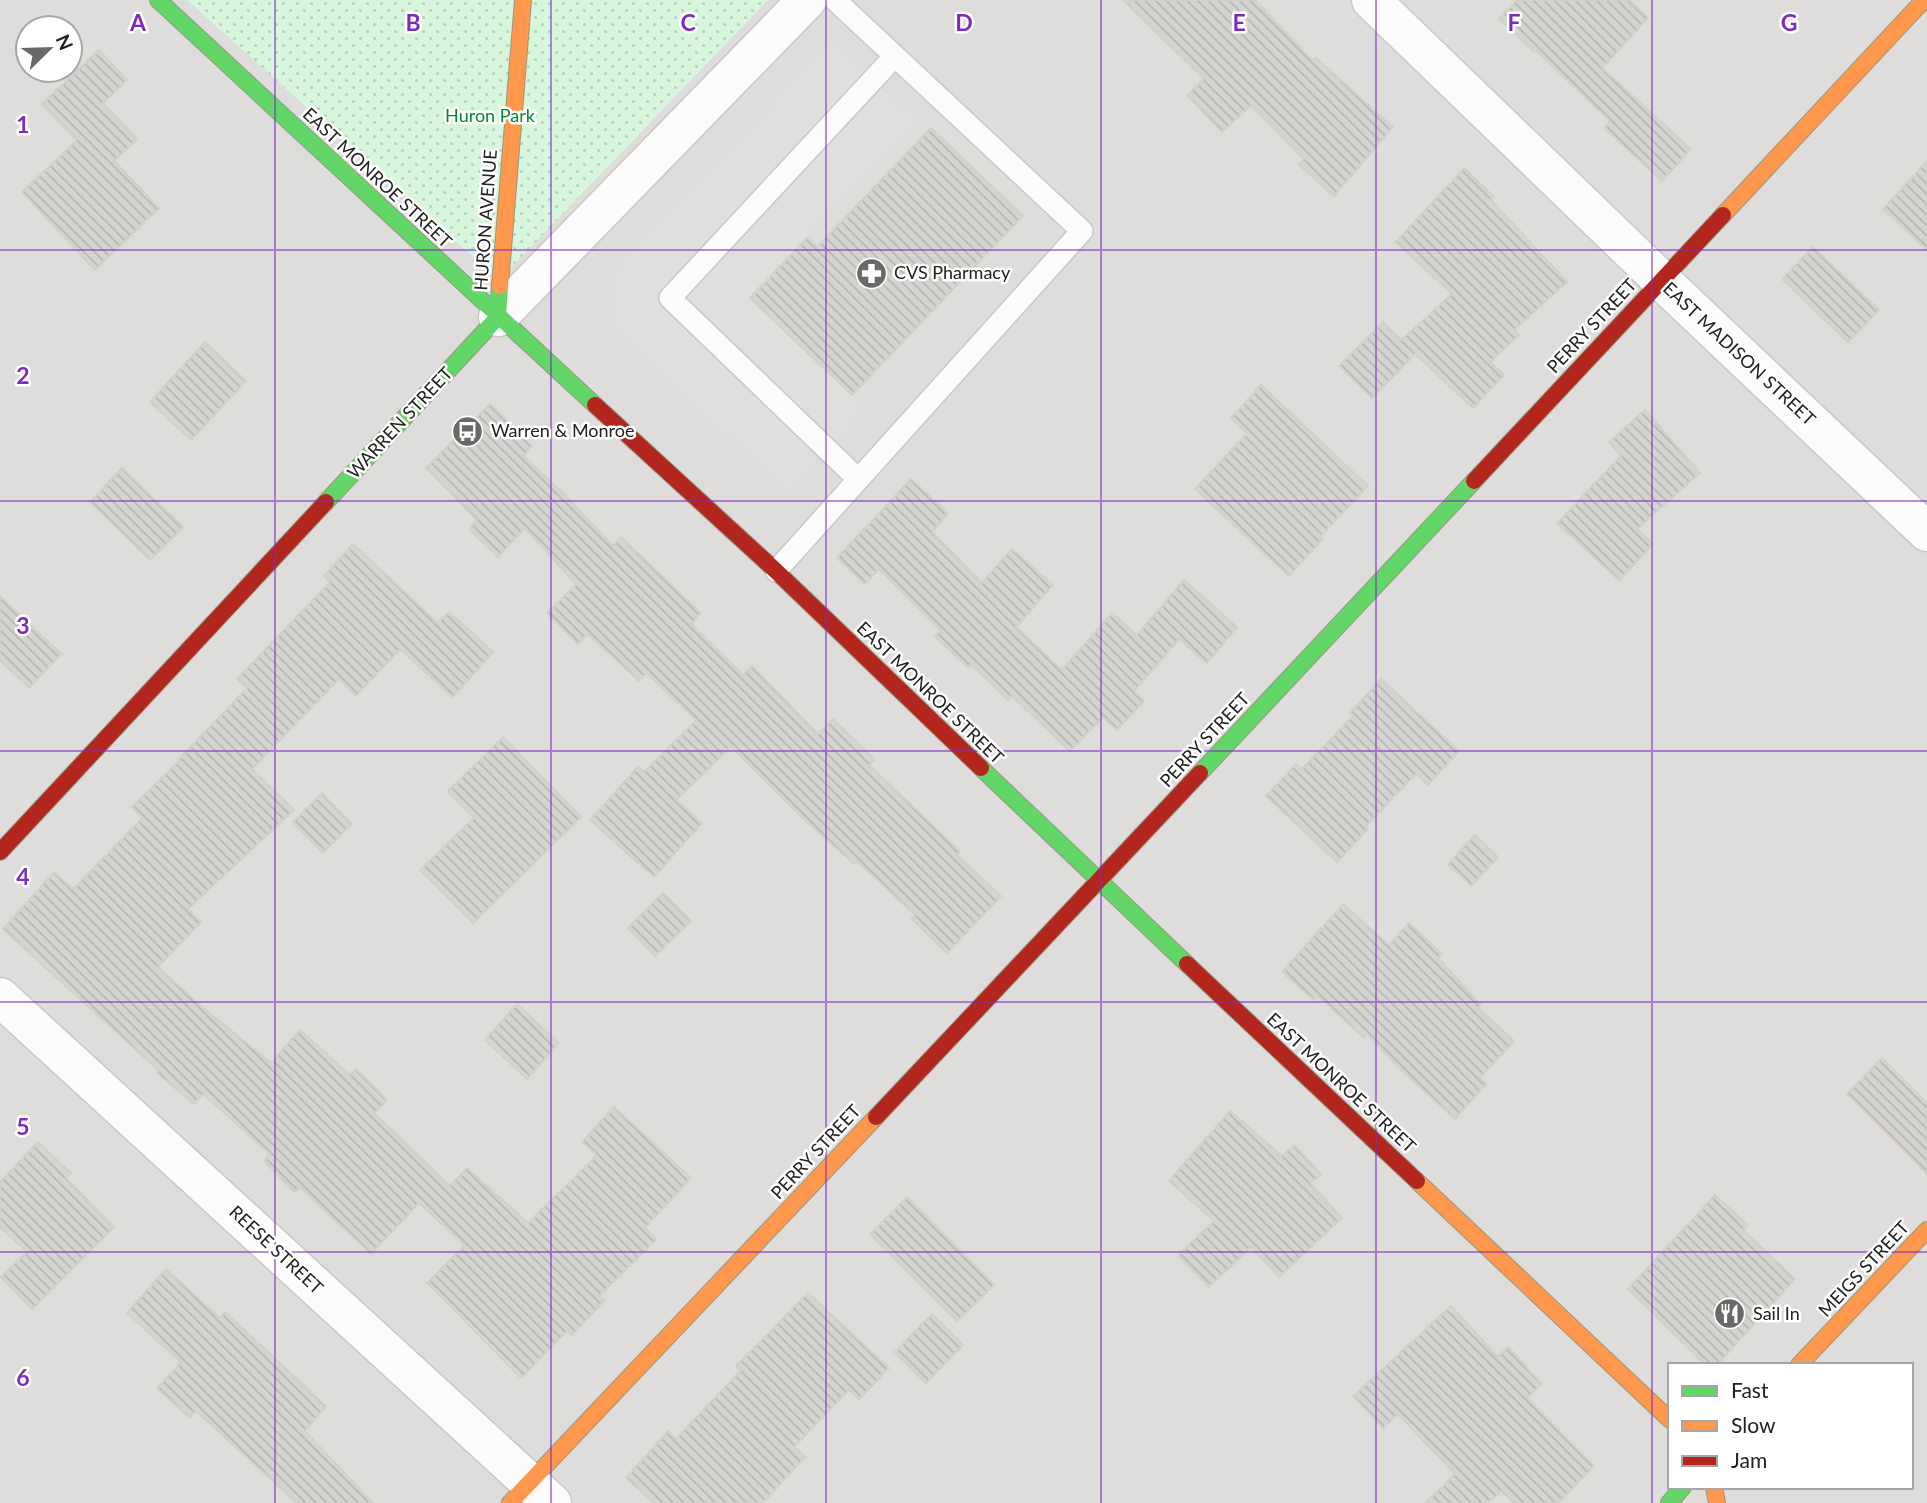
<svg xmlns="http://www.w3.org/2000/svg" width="1927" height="1503" viewBox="0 0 1927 1503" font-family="Lato,sans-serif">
	<defs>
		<pattern id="park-dots" width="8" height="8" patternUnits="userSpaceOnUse" patternTransform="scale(1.75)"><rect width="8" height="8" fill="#d7f6dd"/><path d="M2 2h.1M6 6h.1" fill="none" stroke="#b8d3bd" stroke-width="1.8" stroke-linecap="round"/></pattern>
		<pattern id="building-back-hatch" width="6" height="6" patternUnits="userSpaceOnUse" patternTransform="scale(1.75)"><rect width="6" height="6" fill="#d6d4d0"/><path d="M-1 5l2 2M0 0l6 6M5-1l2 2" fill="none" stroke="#b7b6b2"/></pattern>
	</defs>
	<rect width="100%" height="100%" fill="#efeee9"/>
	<path fill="#dedddb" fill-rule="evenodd" d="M0 0H1927V1503H0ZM28 28H70V70H28ZM1670 1365H1911V1487H1670Z"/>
	<polygon fill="url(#park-dots)" points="187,0 768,0 499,280"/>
	<polygon fill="#e0dfdd" points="833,41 916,121 748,297 865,409 787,491 616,328 614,272"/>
	<g fill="url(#building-back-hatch)" stroke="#d2d0ca" stroke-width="2">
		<polygon points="1123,0 1255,0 1313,61 1316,58 1393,127 1334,196 1299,165 1304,159 1251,105 1222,132 1187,95 1204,79"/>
		<polygon points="1517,0 1629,0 1648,18 1602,68 1691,149 1662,181 1604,128 1610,121 1536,50 1534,52 1499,18"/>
		<polygon points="99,50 127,80 103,103 137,139 114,161 159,208 95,270 22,192 77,140 42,104"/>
		<polygon points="931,128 1023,216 852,395 750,298 807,238 817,247"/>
		<polygon points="1927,161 1927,250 1883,209"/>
		<polygon points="1464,168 1494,197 1491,200 1567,282 1514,330 1519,335 1490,362 1504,375 1473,408 1415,354 1372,398 1339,366 1383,322 1401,340 1452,294 1396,242"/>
		<polygon points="1813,247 1879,310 1848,342 1782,279"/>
		<polygon points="205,342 246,381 191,440 150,402"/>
		<polygon points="1261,385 1368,486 1320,537 1323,539 1289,576 1195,489 1247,433 1231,418"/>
		<polygon points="490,404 532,446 523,456 563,493 613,546 621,537 701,613 691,624 743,675 752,666 818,734 833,719 875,760 869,765 960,851 957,855 1001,896 947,953 911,918 915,915 857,861 854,864 808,823 731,747 676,800 702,823 654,877 590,820 638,767 644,772 696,720 647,673 639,681 588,634 578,644 547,613 576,584 525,528 498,557 469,529 477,520 426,468"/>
		<polygon points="1645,410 1700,473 1637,529 1653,544 1619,580 1557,523 1621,456 1609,442"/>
		<polygon points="122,468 183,527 150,560 90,502"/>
		<polygon points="911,479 948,513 932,532 982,583 1012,549 1053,585 1016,627 1062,670 1112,613 1137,635 1184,580 1237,627 1207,663 1179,639 1134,691 1144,701 1117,730 1103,717 1070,751 1012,696 1008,700 971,664 968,667 935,637 941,630 879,569 865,584 837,558"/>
		<polygon points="353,544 438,623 449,612 493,652 453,697 400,649 356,696 339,679 252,769 294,810 188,909 201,922 158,967 201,1006 271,1063 300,1030 350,1075 356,1069 387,1100 374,1113 450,1186 467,1168 528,1223 597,1155 582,1142 614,1107 691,1178 645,1228 656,1240 599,1296 604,1301 572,1335 567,1331 521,1378 427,1283 465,1245 419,1203 371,1254 300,1187 295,1192 264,1161 270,1154 203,1094 194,1104 157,1073 159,1071 3,929 54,872 73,889 142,818 132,807 180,760 179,759 247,688 237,679 330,582 324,576"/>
		<polygon points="0,596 61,654 29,688 0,660"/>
		<polygon points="1381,679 1459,751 1428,785 1416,774 1365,827 1368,829 1337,862 1266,796 1296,764 1302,769 1353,716 1350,713"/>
		<polygon points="503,737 581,817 473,923 420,870 474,818 448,791"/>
		<polygon points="322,793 352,824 323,853 293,822"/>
		<polygon points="1475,835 1498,857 1471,886 1448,864"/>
		<polygon points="663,893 691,921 655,956 628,928"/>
		<polygon points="1343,904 1389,945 1409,923 1442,954 1438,958 1481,1005 1478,1008 1514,1041 1480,1078 1486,1084 1455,1119 1398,1067 1367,1034 1364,1038 1318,996 1314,1000 1282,972"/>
		<polygon points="517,1004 559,1043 527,1079 485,1040"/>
		<polygon points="1882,1058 1927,1103 1927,1174 1847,1094"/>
		<polygon points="1230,1111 1282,1156 1294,1145 1321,1174 1310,1183 1342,1218 1279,1277 1251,1247 1209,1287 1178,1255 1214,1221 1169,1181"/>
		<polygon points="38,1142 71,1173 66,1178 114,1227 32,1309 1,1277 27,1252 0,1227 0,1182"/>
		<polygon points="1715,1195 1748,1225 1743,1230 1795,1279 1717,1365 1706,1365 1628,1289"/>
		<polygon points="907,1197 994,1285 957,1321 870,1234"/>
		<polygon points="166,1269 220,1318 225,1312 326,1406 305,1431 373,1503 297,1503 196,1411 190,1418 157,1388 181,1362 127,1313"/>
		<polygon points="808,1293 889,1368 859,1399 849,1390 794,1447 805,1457 763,1503 654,1503 626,1478 668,1431 676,1439 741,1370 736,1366"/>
		<polygon points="1451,1306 1498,1357 1508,1347 1542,1384 1527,1398 1594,1466 1558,1503 1514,1503 1501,1491 1488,1503 1425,1503 1455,1474 1398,1414 1383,1428 1353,1396"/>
		<polygon points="932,1314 963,1345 926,1383 895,1352"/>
	</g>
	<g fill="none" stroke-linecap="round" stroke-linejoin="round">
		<defs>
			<g id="lane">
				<polyline points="858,479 670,298 894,57"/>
				<polyline points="776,571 1082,231 835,0"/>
			</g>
			<g id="street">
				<polyline points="1371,0 1661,280 1927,532"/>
				<polyline points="498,317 807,0"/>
				<polyline points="0,997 552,1503"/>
			</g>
			<g id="fast">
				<polyline points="158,0 595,405"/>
				<polyline points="326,502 498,317 500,286"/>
				<polyline points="981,768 1187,964"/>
				<polyline points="1200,773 1474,481"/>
				<polyline points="1669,1503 1683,1487"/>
			</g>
			<g id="slow">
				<polyline points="1723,215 1924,0"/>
				<polyline points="500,286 523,0"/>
				<polyline points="1417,1181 1670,1420"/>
				<polyline points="1799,1365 1927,1230"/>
				<polyline points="1714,1487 1717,1503"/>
				<polyline points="510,1503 876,1117"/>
			</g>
			<g id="jam">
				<polyline points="595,405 776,571 981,768"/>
				<polyline points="1474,481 1723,215"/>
				<polyline points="0,852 326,502"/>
				<polyline points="1187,964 1417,1181"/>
				<polyline points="876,1117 1200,773"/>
			</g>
		</defs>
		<use href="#lane" stroke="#c8c8c5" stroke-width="24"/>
		<use href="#street" stroke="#c8c8c5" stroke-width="41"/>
		<use href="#fast" stroke="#939a7f" stroke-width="18"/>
		<use href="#slow" stroke="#939a7f" stroke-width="18"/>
		<use href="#jam" stroke="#939a7f" stroke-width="18"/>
		<use href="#lane" stroke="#fdfcfc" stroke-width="21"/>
		<use href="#street" stroke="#fdfcfc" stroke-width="38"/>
		<use href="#fast" stroke="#63d668" stroke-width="16"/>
		<use href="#slow" stroke="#ff974d" stroke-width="16"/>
		<use href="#jam" stroke="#b3261e" stroke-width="16"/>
	</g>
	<path fill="none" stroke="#7b2cbf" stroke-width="2" stroke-opacity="0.55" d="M275 0V1503M551 0V1503M826 0V1503M1101 0V1503M1376 0V1503M1652 0V1503M0 250H1927M0 501H1927M0 751H1927M0 1002H1927M0 1252H1927"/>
	<defs>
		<symbol id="pharmacy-disc" viewBox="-11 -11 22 22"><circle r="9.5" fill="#696967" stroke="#fff"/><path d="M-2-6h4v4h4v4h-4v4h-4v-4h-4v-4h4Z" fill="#fff"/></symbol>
		<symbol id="bus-disc" viewBox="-11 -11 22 22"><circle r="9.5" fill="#696967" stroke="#fff"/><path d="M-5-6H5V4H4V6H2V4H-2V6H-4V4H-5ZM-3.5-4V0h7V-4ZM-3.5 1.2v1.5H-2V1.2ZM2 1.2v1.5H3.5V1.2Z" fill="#fff"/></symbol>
		<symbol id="restaurant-disc" viewBox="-11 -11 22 22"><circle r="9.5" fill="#696967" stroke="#fff"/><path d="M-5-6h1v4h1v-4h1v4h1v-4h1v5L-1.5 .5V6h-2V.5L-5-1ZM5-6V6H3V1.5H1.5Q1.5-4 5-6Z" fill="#fff"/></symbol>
	</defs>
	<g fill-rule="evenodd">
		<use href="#pharmacy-disc" x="854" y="256" width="35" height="35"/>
		<use href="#bus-disc" x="450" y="414" width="35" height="35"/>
		<use href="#restaurant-disc" x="1712" y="1296" width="35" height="35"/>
	</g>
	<g text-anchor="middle" stroke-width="5" stroke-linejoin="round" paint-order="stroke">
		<g font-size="18" fill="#06872a" stroke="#fff">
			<text x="490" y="122">Huron Park</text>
		</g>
		<g font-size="18" fill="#212121" stroke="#fff">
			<text transform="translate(377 178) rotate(43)" y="6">EAST MONROE STREET</text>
			<text transform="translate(486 220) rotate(-86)" y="6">HURON AVENUE</text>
			<text transform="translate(1592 326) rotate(-47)" y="6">PERRY STREET</text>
			<text transform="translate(1739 354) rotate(43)" y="6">EAST MADISON STREET</text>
			<text transform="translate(400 423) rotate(-47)" y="6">WARREN STREET</text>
			<text transform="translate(930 693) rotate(44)" y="6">EAST MONROE STREET</text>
			<text transform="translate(1205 740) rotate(-47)" y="6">PERRY STREET</text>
			<text transform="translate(1341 1083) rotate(43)" y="6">EAST MONROE STREET</text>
			<text transform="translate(816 1152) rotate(-47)" y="6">PERRY STREET</text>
			<text transform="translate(276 1250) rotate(43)" y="6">REESE STREET</text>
			<text transform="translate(1864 1269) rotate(-47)" y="6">MEIGS STREET</text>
		</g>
		<g font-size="18" fill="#212121" stroke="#fff" text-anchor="start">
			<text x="894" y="279">CVS Pharmacy</text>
			<text x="491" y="437">Warren &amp; Monroe</text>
			<text x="1753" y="1320">Sail In</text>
		</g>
	</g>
	<g font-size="23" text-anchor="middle" font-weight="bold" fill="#7b2cbf" stroke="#fff" stroke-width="5" stroke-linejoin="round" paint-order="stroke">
		<text x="138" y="31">A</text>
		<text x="413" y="31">B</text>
		<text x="688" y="31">C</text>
		<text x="964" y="31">D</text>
		<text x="1239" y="31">E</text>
		<text x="1514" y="31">F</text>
		<text x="1789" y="31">G</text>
		<text x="23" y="133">1</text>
		<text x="23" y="384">2</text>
		<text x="23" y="634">3</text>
		<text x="23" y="885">4</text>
		<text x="23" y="1135">5</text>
		<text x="23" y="1386">6</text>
	</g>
	<rect x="1668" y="1363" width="245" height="126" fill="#ffffff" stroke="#a6a6a6" stroke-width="2"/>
	<rect x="1682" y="1386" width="35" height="10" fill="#63d668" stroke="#a6a6a6" stroke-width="2"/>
	<text x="1731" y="1398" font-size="21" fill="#212121">Fast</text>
	<rect x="1682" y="1421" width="35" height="10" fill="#ff974d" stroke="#a6a6a6" stroke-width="2"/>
	<text x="1731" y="1433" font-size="21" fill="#212121">Slow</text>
	<rect x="1682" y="1456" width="35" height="10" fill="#b3261e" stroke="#a6a6a6" stroke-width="2"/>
	<text x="1731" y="1468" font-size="21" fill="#212121">Jam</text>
	<g transform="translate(49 49) rotate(67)"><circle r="33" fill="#ffffff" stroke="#a6a6a6" stroke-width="2"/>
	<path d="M0-5L12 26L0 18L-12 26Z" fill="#696967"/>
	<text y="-10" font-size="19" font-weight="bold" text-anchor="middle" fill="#212121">N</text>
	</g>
</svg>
